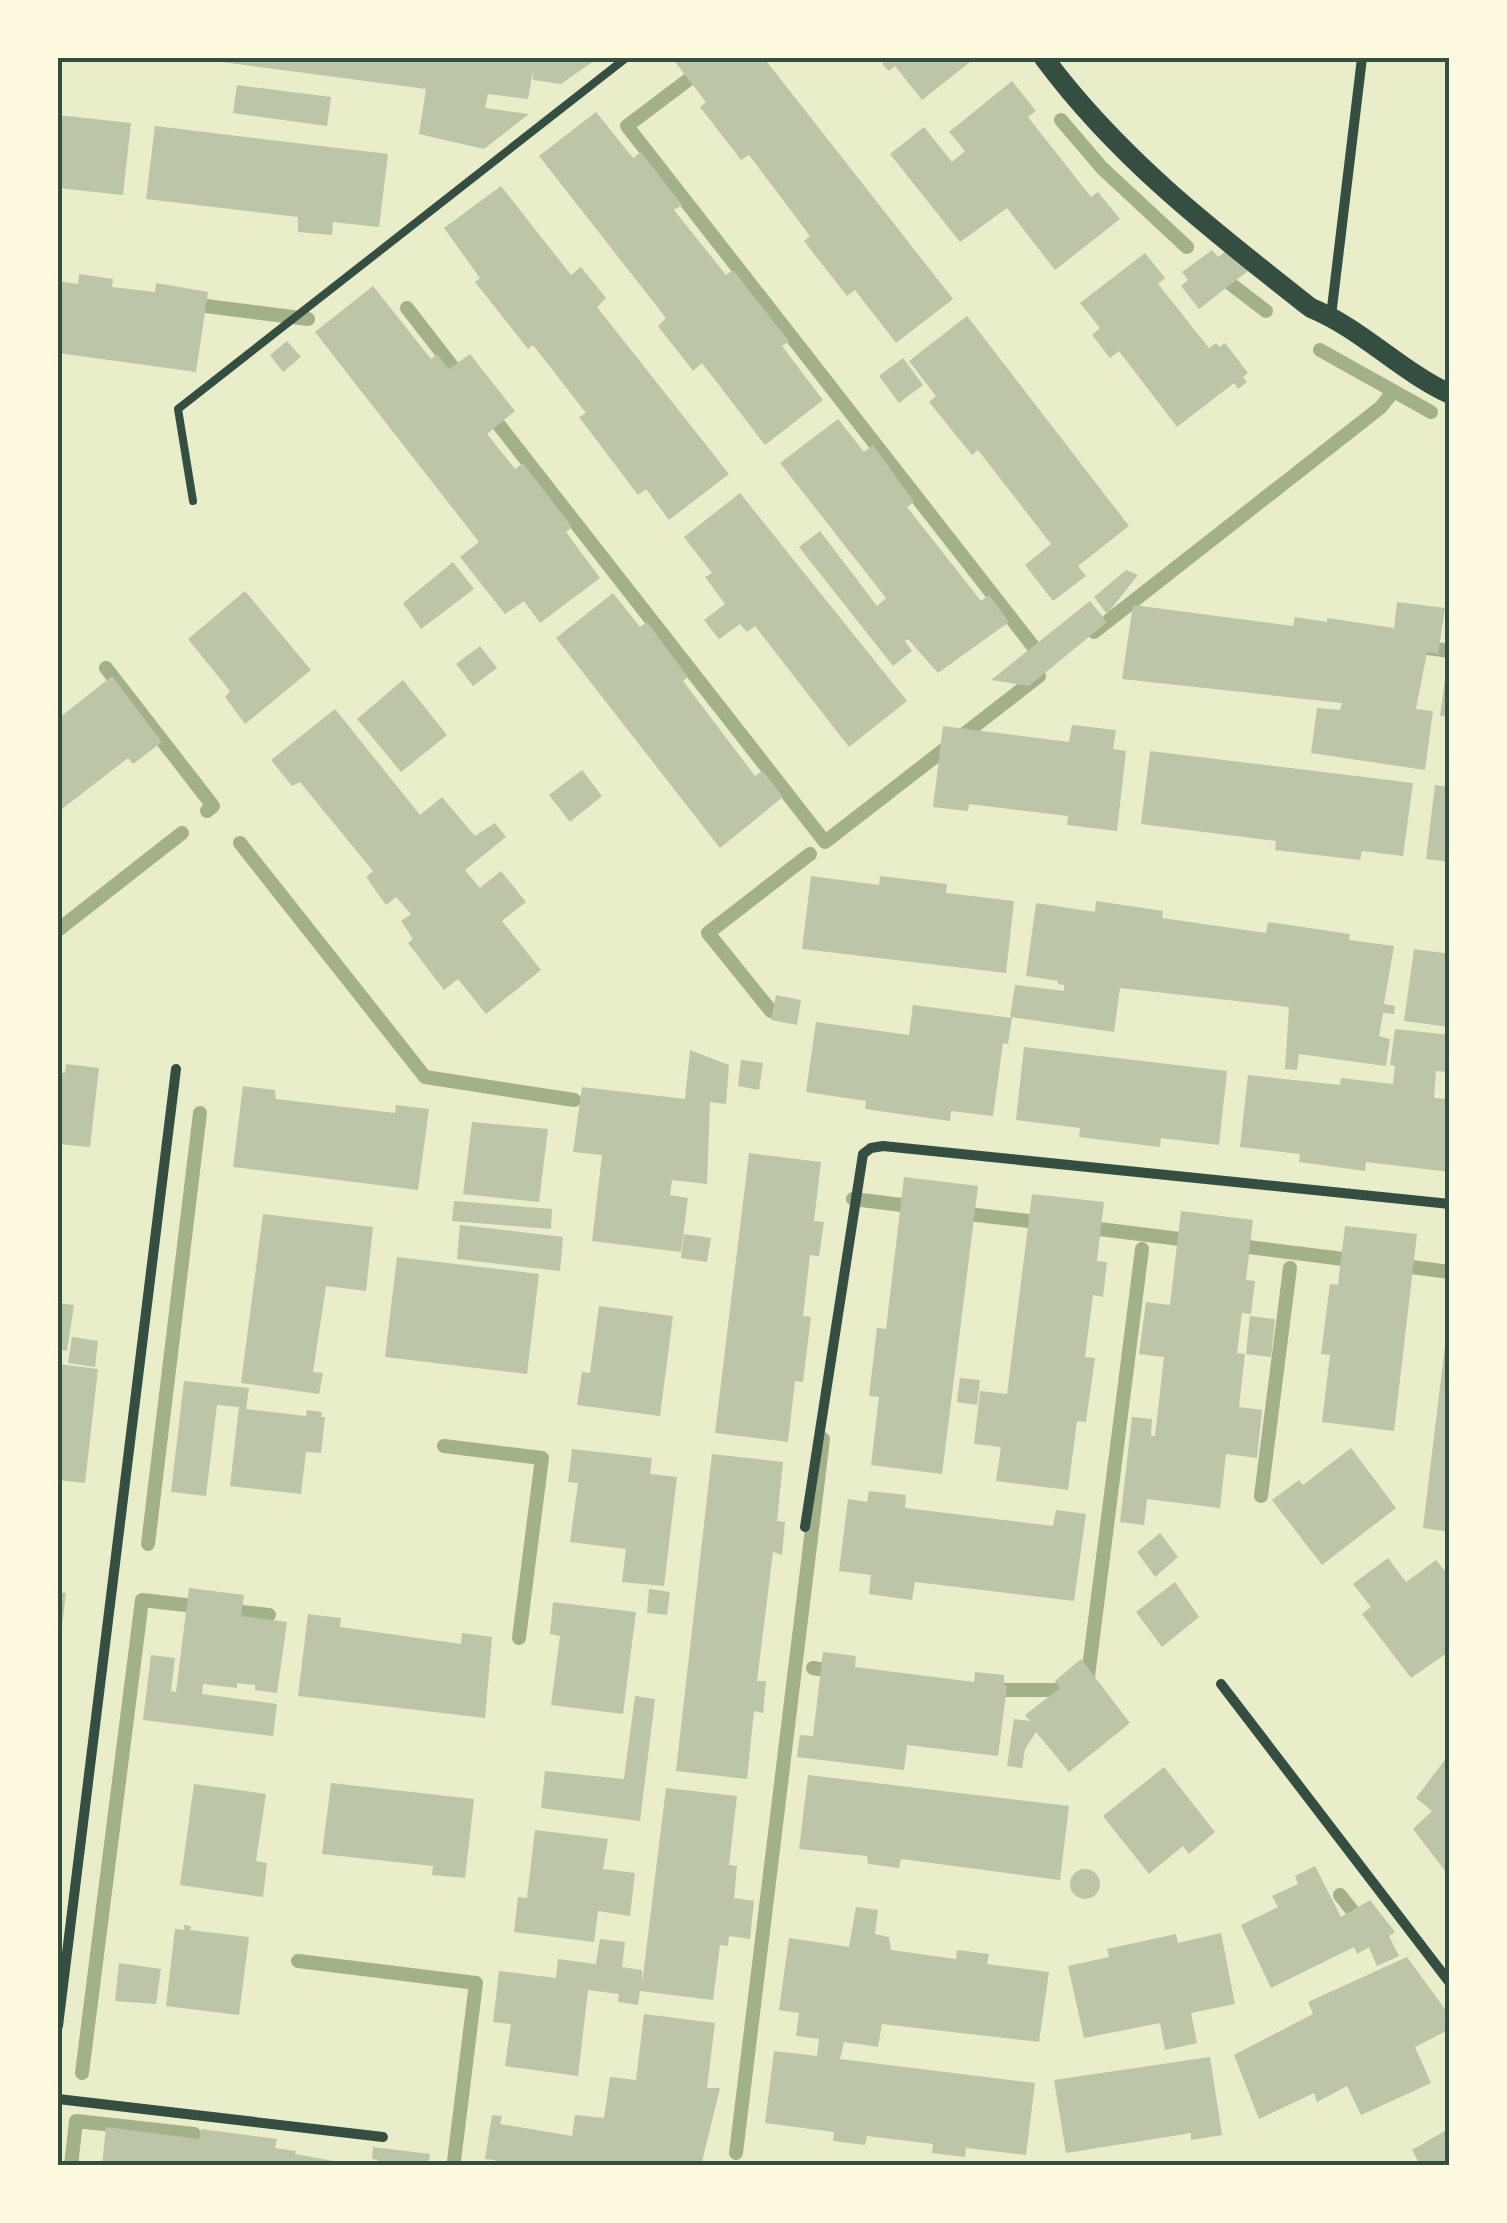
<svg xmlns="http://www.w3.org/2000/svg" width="1507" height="2223" viewBox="0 0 1507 2223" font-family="Poppins,sans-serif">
	<rect width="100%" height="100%" fill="#e9edc9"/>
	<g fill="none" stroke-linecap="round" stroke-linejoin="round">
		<g stroke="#a3b18a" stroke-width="14">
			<polyline points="717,58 627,126 1043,659"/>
			<polyline points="1061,120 1102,168 1187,247"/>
			<polyline points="1219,275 1266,311"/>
			<polyline points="190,304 308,319"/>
			<polyline points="407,308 462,379"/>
			<polyline points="1320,350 1431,412"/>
			<polyline points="488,411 825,842 1039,676"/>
			<polyline points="1094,632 1381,407 1392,393"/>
			<polyline points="1421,647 1450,651"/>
			<polyline points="106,668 213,806 207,811"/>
			<polyline points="240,843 425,1077 574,1100"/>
			<polyline points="58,930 182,833"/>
			<polyline points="771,1011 708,933 810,854"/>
			<polyline points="853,1199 918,1207"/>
			<polyline points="959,1213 1047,1223"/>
			<polyline points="1083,1227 1196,1241"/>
			<polyline points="1232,1245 1359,1261"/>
			<polyline points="1396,1265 1450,1272"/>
			<polyline points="444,1446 542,1458 519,1638"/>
			<polyline points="1261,1496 1290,1268"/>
			<polyline points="148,1544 200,1113"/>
			<polyline points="225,1610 269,1615"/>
			<polyline points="813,1668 839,1672"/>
			<polyline points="1087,1684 1142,1249"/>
			<polyline points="989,1690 1072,1690"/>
			<polyline points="1340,1895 1361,1922"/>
			<polyline points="298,1961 476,1983 454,2161"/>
			<polyline points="82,2073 142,1600 203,1607"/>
			<polyline points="736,2153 823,1439"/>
			<polyline points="71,2166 76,2121 194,2134"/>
		</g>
	</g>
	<g fill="#bcc5a7">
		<polygon points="192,58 534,58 537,61 538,58 598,58 561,84 533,80 533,71 528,99 488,94 485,108 529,114 484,149 419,134 426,89"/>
		<polygon points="672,58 764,58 953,299 896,343 855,290 847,296 804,241 810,236 749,155 741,160 700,107 706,102"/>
		<polygon points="889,58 975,58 922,100 895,66 889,71 882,64"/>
		<polygon points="1012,81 1036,111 1028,117 1091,197 1098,192 1120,219 1055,270 1007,208 960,242 890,154 924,127 952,162 965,151 949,132"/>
		<polygon points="237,85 331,97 327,126 233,113"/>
		<polygon points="596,112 633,158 641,152 682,205 674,210 726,275 733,270 789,341 782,346 823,400 765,445 702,363 693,371 658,326 666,318 539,156"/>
		<polygon points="58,115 131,123 123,195 58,188"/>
		<polygon points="155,126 388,154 379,227 333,222 332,235 298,232 298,217 146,199"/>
		<polygon points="501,186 571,275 581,267 606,298 597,307 729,474 669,520 646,489 638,495 579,417 586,413 533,345 528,349 475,282 480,278 444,228"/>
		<polygon points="1230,248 1248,271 1199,309 1181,286 1188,280 1182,272 1212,250 1218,257"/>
		<polygon points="1145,253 1165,278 1158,284 1209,348 1216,343 1220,347 1225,343 1248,373 1243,377 1247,382 1238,389 1234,383 1177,427 1119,351 1110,358 1092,335 1100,328 1080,303"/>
		<polygon points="79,274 113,279 112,287 155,292 156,283 208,292 196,372 58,353 58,281 78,284"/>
		<polygon points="373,286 431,359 437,354 449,369 470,354 515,411 487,434 515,469 523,463 572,527 566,532 600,578 540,623 524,601 505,614 460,557 479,542 315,332"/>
		<polygon points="967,316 1129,526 1078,566 1086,576 1053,601 1025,565 1051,544 978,450 972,455 929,402 936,396 909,361"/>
		<polygon points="287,341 301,357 283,372 270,355"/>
		<polygon points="903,358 923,385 899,403 879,376"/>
		<polygon points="838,419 864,452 873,445 914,502 907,507 981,601 989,595 1009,622 938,673 908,639 905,641 912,651 893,666 799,547 820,531 877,606 886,598 780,463"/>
		<polygon points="740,493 907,701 849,747 755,626 747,632 740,624 719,639 704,620 725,604 705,577 712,573 684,537"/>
		<polygon points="453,562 474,589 421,629 403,603"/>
		<polygon points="1126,570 1138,575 1107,614 1094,597"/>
		<polygon points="245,591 311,670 245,724 225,697 230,691 188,639"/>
		<polygon points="613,593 640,627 647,622 688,677 683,681 755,776 763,771 783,797 720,848 556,638"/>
		<polygon points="1090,601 1107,622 1029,686 991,680"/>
		<polygon points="1397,602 1445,608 1438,654 1427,652 1416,709 1433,711 1425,770 1311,753 1317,708 1340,710 1342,703 1122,679 1133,605 1293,626 1295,617 1327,622 1327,618 1394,628"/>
		<polygon points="480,646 497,668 473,686 456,664"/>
		<polygon points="1447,665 1450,665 1450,717 1440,716"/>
		<polygon points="112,676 162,742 133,764 128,758 58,812 58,719"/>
		<polygon points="403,680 447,735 401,772 357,719"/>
		<polygon points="335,709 420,815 442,797 475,836 495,823 506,837 465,870 480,888 501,871 526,902 502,921 541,970 486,1014 458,979 444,990 408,943 413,939 401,921 411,914 396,897 386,905 366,877 373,871 300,782 292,786 271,760"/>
		<polygon points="1072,725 1116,730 1113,749 1126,751 1117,831 1067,825 1068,816 969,804 968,811 933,807 943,726 1069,742"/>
		<polygon points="1150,751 1413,783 1403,856 1362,851 1360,860 1275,850 1276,841 1141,824"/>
		<polygon points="582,770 602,796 570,822 549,795"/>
		<polygon points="1435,785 1450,787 1450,862 1426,859"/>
		<polygon points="811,876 879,885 880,876 947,884 946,893 1014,901 1006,973 802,949"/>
		<polygon points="1096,901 1163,911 1162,918 1266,933 1268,922 1350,934 1349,940 1394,946 1384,1004 1395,1006 1394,1014 1383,1013 1379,1036 1390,1039 1386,1066 1299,1054 1297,1070 1285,1069 1289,1007 1120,988 1114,1032 1010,1017 1015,985 1064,991 1064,985 1058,984 1058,981 1026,976 1036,903 1095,912"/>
		<polygon points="1414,949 1450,954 1450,1027 1404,1021"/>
		<polygon points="776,995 801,1000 797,1025 771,1020"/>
		<polygon points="913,1005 1012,1018 1008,1044 1003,1043 993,1116 951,1111 950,1121 865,1109 866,1101 806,1092 816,1022 909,1035"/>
		<polygon points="1395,1029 1450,1035 1450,1072 1436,1071 1434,1098 1450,1099 1450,1172 1366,1162 1365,1171 1299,1162 1300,1154 1240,1147 1248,1075 1340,1085 1341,1078 1393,1084 1395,1066 1390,1065"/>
		<polygon points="1024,1047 1227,1071 1219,1145 1161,1138 1160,1147 1079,1137 1080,1128 1016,1120"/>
		<polygon points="690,1050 729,1065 726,1104 710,1102 707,1184 672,1180 670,1195 688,1198 681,1252 592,1241 602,1155 573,1152 582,1087 685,1099"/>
		<polygon points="741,1060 763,1063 759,1090 738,1086"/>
		<polygon points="66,1064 99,1068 90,1147 58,1144 58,1072 65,1073"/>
		<polygon points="243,1086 275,1090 276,1099 395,1113 396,1105 429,1109 418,1190 233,1167"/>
		<polygon points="472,1122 548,1129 539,1202 463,1194"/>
		<polygon points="749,1153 821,1162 814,1221 824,1222 819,1256 810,1255 803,1316 811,1317 803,1382 795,1381 788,1442 715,1433"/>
		<polygon points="904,1177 978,1186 942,1474 871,1465 879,1397 869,1396 877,1328 886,1329"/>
		<polygon points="1032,1194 1104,1202 1097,1261 1107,1262 1103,1297 1093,1295 1085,1357 1095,1358 1086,1422 1077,1421 1068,1490 996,1481 1001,1447 974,1444 980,1391 1007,1394"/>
		<polygon points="454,1201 552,1209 551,1229 452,1221"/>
		<polygon points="1181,1211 1253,1220 1246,1280 1255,1281 1251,1314 1242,1313 1237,1353 1245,1354 1239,1407 1262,1410 1257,1458 1226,1454 1220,1508 1147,1499 1144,1525 1120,1522 1132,1417 1152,1419 1151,1436 1155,1436 1164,1357 1139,1354 1146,1302 1170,1305"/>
		<polygon points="263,1214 373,1227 366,1291 326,1286 313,1372 323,1373 319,1394 241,1383"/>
		<polygon points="460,1225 563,1237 560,1271 457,1259"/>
		<polygon points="1345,1226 1417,1234 1394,1431 1322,1422 1330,1355 1321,1354 1330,1284 1338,1285"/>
		<polygon points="684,1234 711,1238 707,1262 681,1258"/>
		<polygon points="397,1257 539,1274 527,1374 385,1357"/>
		<polygon points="58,1303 74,1305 67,1351 58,1349"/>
		<polygon points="599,1306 673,1316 660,1416 577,1405 582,1372 590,1373"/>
		<polygon points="1250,1316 1275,1319 1271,1357 1246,1354"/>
		<polygon points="1447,1329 1450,1330 1450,1532 1423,1528"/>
		<polygon points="72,1337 98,1341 95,1367 68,1363"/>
		<polygon points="58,1364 98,1369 85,1483 58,1480"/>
		<polygon points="960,1378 980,1380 977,1405 957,1402"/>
		<polygon points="184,1381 249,1388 246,1409 306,1416 307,1410 322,1412 321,1417 325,1417 321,1453 306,1452 301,1494 230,1486 239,1407 217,1405 206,1496 171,1492"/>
		<polygon points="1351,1448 1396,1508 1322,1565 1272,1500 1299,1480 1303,1485"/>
		<polygon points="572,1449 652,1458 650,1474 677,1477 664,1586 622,1582 626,1549 570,1542 578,1483 568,1482"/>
		<polygon points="712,1454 783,1462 777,1521 785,1522 782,1555 773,1552 757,1681 766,1681 763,1713 754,1711 747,1779 676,1771"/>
		<polygon points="869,1491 906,1495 905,1508 1053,1526 1056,1510 1086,1514 1074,1601 915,1582 912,1600 869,1594 871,1575 839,1571 848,1499 867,1502"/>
		<polygon points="1160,1533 1178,1557 1155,1577 1137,1552"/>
		<polygon points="1388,1558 1406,1582 1436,1560 1450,1577 1450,1651 1411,1678 1362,1614 1371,1607 1353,1584"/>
		<polygon points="1175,1582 1199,1617 1162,1647 1136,1612"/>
		<polygon points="189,1588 244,1595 241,1616 287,1622 277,1693 255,1690 255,1685 237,1683 237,1688 203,1684 202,1694 277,1704 273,1736 143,1720 151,1655 175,1658 171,1691 176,1692"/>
		<polygon points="649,1589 670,1592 667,1615 647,1613"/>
		<polygon points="58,1592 66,1593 60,1642 58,1642"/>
		<polygon points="553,1602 636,1612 623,1714 551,1705 560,1636 550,1634"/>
		<polygon points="308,1614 341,1618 340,1627 461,1644 462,1633 492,1637 485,1718 298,1696"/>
		<polygon points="823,1652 856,1656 855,1667 974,1682 975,1672 1004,1675 1004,1685 1007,1686 998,1756 907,1745 904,1770 797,1757 800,1735 813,1736"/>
		<polygon points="1081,1659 1130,1723 1069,1772 1036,1732 1025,1749 1022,1768 1007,1766 1014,1719 1030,1721 1025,1715 1060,1688 1055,1681"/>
		<polygon points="635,1696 655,1699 640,1821 541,1808 545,1771 624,1779"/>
		<polygon points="1450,1753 1450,1877 1413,1829 1432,1811 1416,1798"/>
		<polygon points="1164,1767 1215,1832 1189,1854 1183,1846 1149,1874 1103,1816"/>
		<polygon points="808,1775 1069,1806 1060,1880 901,1859 899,1868 868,1864 867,1856 799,1849"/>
		<polygon points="331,1783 474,1799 465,1878 432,1875 433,1866 322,1854"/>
		<polygon points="194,1784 266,1794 256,1861 267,1863 263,1897 180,1885"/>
		<polygon points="666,1788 737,1796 729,1865 737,1866 734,1898 754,1901 750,1939 729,1936 728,1946 720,1945 713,2000 640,1991 638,2005 618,2002 619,1994 588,1990 578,2076 505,2066 511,2024 493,2022 499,1971 556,1978 558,1959 596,1964 600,1939 625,1942 622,1967 642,1970 642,1984"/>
		<polygon points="535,1830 608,1839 603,1869 635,1873 630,1916 598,1911 594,1942 514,1932 518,1897 527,1898"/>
		<polygon points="1315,1866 1341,1917 1370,1900 1395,1932 1389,1936 1399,1956 1377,1966 1369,1947 1357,1954 1354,1947 1271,1988 1241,1925 1278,1907 1272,1896 1298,1884 1295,1876"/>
		<circle cx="1085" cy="1884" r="15"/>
		<polygon points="856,1907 878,1910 875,1934 889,1937 891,1950 956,1959 957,1950 989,1954 987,1964 1049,1972 1039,2042 882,2024 878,2047 844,2042 840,2059 1035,2083 1026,2155 966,2148 965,2157 932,2153 933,2144 867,2136 865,2145 833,2141 834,2132 765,2123 774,2051 817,2056 819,2039 796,2036 799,2013 779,2010 789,1938 849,1947"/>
		<polygon points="184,1925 191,1926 190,1930 249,1937 239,2015 166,2006 175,1929 184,1930"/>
		<polygon points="1221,1933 1235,2004 1191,2013 1197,2043 1165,2050 1160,2023 1084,2038 1068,1966 1109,1957 1107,1949 1176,1934 1178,1943"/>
		<polygon points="1407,1957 1450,2016 1450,2029 1415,2047 1431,2083 1361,2115 1347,2086 1317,2102 1314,2093 1259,2119 1234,2055 1313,2014 1308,2002"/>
		<polygon points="119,1963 161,1969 156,2004 115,2001"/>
		<polygon points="644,2014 715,2023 707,2088 720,2088 701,2166 495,2166 495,2160 485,2159 492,2115 502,2116 500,2124 572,2136 575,2115 604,2118 610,2077 636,2080"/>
		<polygon points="1210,2057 1222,2135 1191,2140 1191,2133 1066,2153 1054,2080"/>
		<polygon points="106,2127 199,2139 201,2129 277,2139 275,2148 296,2151 295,2154 361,2166 102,2166"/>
		<polygon points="1450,2128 1450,2166 1421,2166 1412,2150"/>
		<polygon points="373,2147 430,2154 428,2166 378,2166 378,2160 372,2159"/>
	</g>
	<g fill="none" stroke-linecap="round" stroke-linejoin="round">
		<polyline stroke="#344e41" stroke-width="8" points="193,501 178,409 626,58"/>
		<g stroke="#344e41" stroke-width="10">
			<polyline points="1331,316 1362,58"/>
			<polyline points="805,1527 863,1154 871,1148 883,1146 1450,1204"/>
			<polyline points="1221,1684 1450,1983"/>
			<polyline points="58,2026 176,1069"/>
			<polyline points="58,2099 383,2137"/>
		</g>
		<path stroke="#344e41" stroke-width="20" d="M1044 58C1118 158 1214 232 1311 308 1362 329 1400 371 1450 394"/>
	</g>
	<rect width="1507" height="2223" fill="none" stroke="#fefae0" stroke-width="120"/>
	<rect x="60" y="60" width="1387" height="2103" fill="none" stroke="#344e41" stroke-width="4"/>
</svg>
